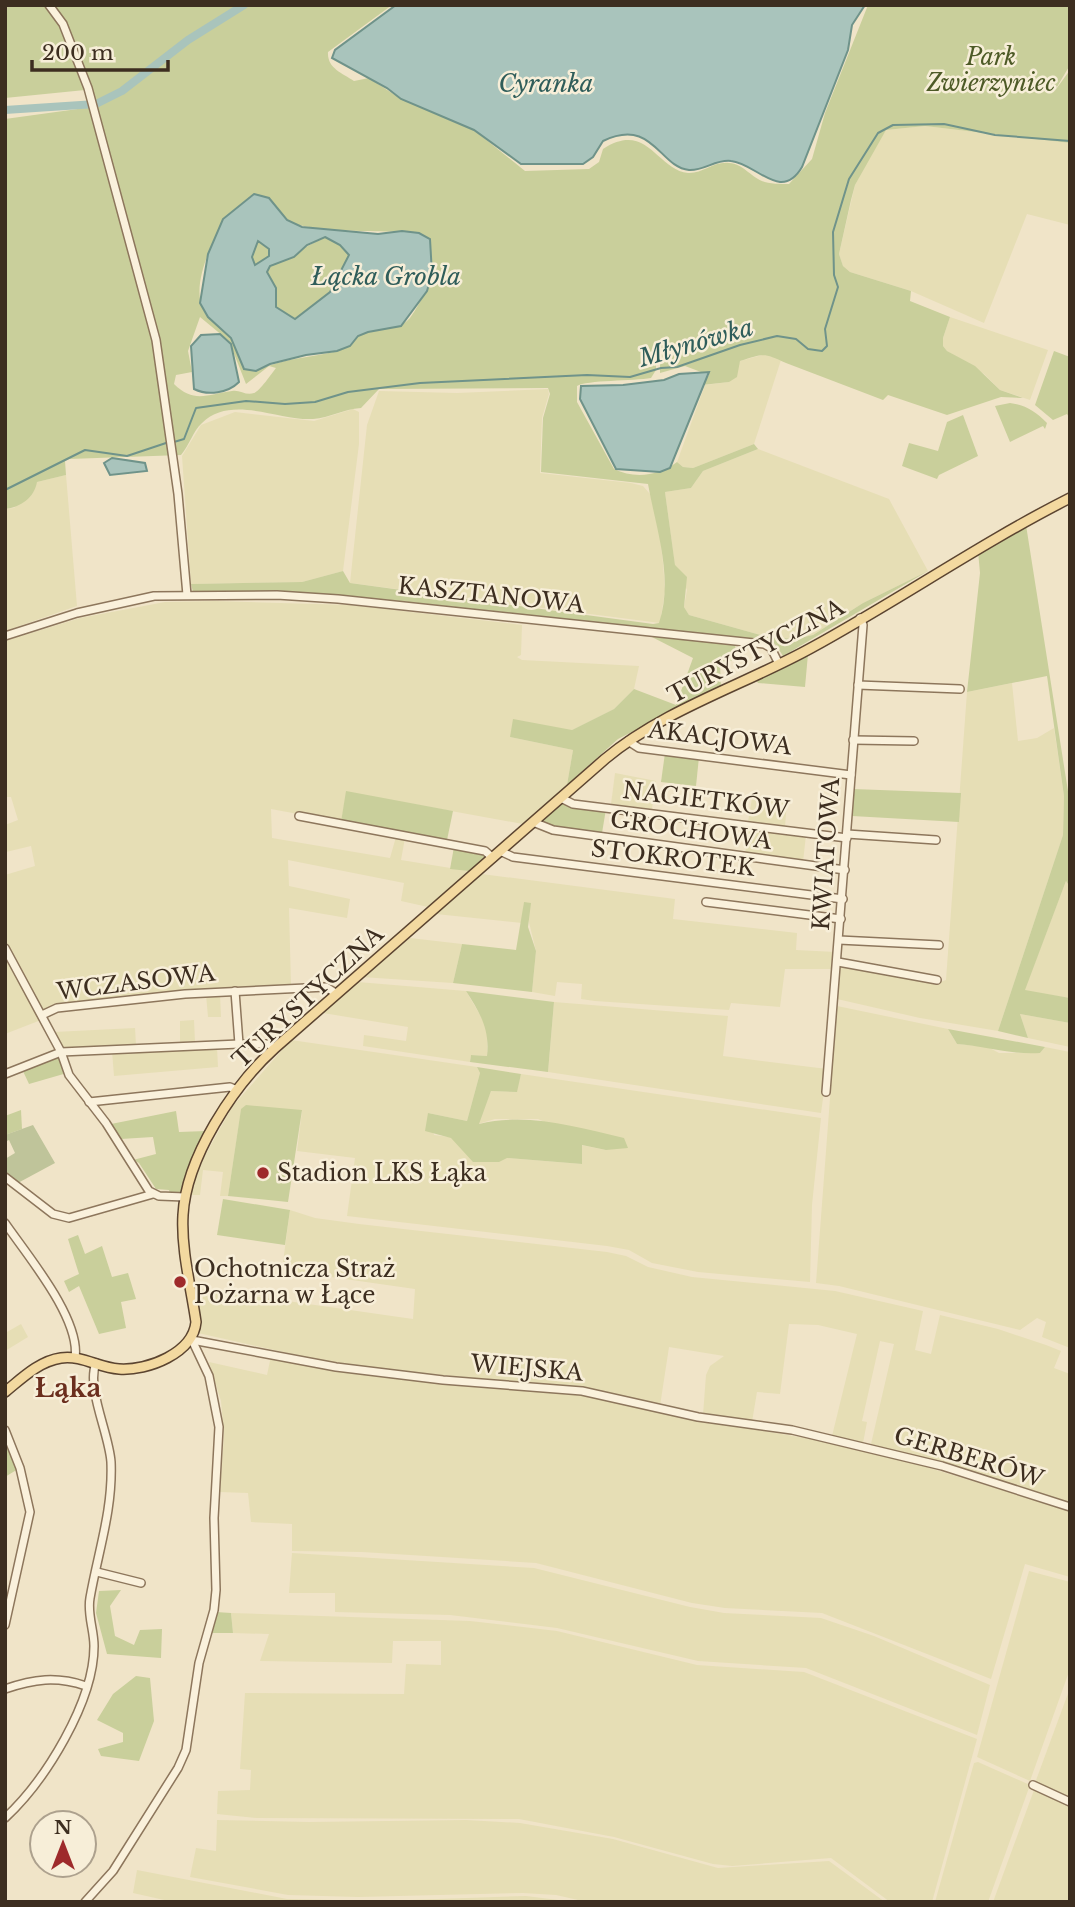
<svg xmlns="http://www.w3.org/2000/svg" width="1075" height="1907" viewBox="0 0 1075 1907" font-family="'Libre Baskerville',serif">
	<rect width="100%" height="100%" fill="#f0e4c8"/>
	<g fill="#e6deb5">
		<polygon points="925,126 1070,143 1070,225 1027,214 984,323 911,291 850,272 843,266 839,254 855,185 880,138 886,130"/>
		<polygon points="950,317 1048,350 1030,400 1000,390 984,374 947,351 943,346 943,338"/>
		<polygon points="766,354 775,355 781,360 754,444 693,468 683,467 677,462 705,385 729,382 740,361"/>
		<polygon points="548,389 549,394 542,418 540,473 631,483 643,486 650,494 659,527 663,563 665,591 660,623 350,583 367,425 379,391 457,393"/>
		<polygon points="353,409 359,412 359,444 343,571 302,582 191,584 182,456 201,425 235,412 314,421"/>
		<polygon points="758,449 889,499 928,571 863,603 813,635 795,639 768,637 689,615 684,607 687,590 675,566 665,492 691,488 703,471"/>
		<polygon points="66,475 77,606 5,631 5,509 14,508 37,482"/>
		<polygon points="215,601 350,605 522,625 521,655 517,657 522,660 639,666 634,689 614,709 572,730 510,737 573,750 567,785 523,824 347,792 341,822 271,809 272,838 390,858 396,837 405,838 401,860 469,871 428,907 401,901 404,883 288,860 289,886 350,899 347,918 289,908 291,985 56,1003 42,1010 5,944 5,875 35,866 31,846 6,852 5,825 18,820 11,797 5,797 5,641 80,618 165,602"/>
		<polygon points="1012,683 1018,741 1037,738 1054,728 1064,796 1063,835 998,1031 920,1018 837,999 840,966 940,982 946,980 967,692"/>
		<polygon points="615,773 656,781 652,809 611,804"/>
		<polygon points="752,798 787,801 785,827 748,822"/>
		<polygon points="749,827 806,835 803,862 745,854"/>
		<polygon points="482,874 675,899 673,919 797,933 796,950 836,952 834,969 785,969 780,1007 731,1003 729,1010 595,1001 581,999 582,984 557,982 555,996 532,992 536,951 524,902 522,923 436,914"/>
		<polygon points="1066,881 1070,887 1070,998 1024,991"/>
		<polygon points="410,938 462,944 453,983 361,977"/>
		<polygon points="5,952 41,1020 5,1034"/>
		<polygon points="358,982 466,991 487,1027 487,1056 471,1055 470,1062 363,1046 364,1035 406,1041 408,1027 323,1013"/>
		<polygon points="220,994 221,1017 208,1017 206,995"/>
		<polygon points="554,1002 728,1016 723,1056 827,1069 821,1113 548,1072"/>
		<polygon points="837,1006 948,1029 957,1044 988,1047 999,1053 1040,1053 1045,1047 1070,1052 1070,1348 1042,1337 1046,1322 1037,1318 1020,1330 839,1286 816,1283"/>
		<polygon points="1020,1014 1070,1023 1070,1047 1028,1038"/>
		<polygon points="194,1020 195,1042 180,1042 180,1021"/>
		<polygon points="135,1028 136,1045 62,1049 54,1032"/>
		<polygon points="291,1040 477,1067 480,1073 467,1121 428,1113 434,1135 450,1137 507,1158 581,1164 581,1145 606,1150 538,1119 495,1119 478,1124 491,1091 516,1092 521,1074 821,1118 812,1205 810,1282 698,1272 652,1263 629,1250 607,1246 347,1216 355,1158 297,1151 302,1111 241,1110 228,1196 220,1196 223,1172 203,1170 200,1195 189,1195 197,1170 232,1107"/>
		<polygon points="217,1047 218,1067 114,1076 112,1051"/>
		<polygon points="290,1210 315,1218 359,1224 607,1252 626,1256 648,1267 692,1277 835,1291 923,1311 915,1350 931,1354 940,1315 998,1329 1046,1345 1061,1351 1054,1368 1070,1374 1070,1503 871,1444 894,1344 880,1341 862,1421 867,1422 863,1443 832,1436 857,1334 818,1325 789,1324 780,1394 757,1392 752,1422 703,1415 706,1375 710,1366 724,1356 669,1347 660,1406 577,1387 396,1371 319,1360 198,1333 200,1320 196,1288 413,1319 415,1289 282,1270"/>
		<polygon points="21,1324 28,1337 5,1351 5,1330 7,1332"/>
		<polygon points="271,1356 578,1393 705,1421 864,1448 1070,1511 1070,1577 1025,1564 991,1679 822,1613 725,1608 692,1603 536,1563 362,1552 292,1551 292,1524 251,1522 248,1493 220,1492 224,1435 221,1401 209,1362 267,1375"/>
		<polygon points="292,1553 534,1568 690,1607 724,1613 821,1618 874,1636 990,1685 977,1735 806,1668 698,1661 557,1628 450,1615 335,1612 335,1593 289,1593"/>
		<polygon points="1029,1571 1070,1582 1070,1669 1030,1781 977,1757"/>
		<polygon points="231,1613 470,1621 557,1631 697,1665 804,1672 977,1739 932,1902 890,1902 831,1858 732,1866 713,1864 614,1837 519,1819 257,1818 217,1814 218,1791 250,1790 251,1770 240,1769 245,1693 404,1694 406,1664 441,1665 441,1641 393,1641 392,1663 260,1661 269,1634 233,1633"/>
		<polygon points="1070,1688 1070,1799 1035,1783"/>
		<polygon points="978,1762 1030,1785 988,1902 935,1902 974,1763"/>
		<polygon points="1034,1790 1070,1805 1070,1902 993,1902"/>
		<polygon points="217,1820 309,1822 466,1820 520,1823 613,1839 718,1868 829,1861 885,1902 587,1902 556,1895 523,1893 358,1897 288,1895 190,1877 196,1848 216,1851"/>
		<polygon points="137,1870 287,1899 380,1901 526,1896 574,1902 173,1902 133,1893"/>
	</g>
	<g fill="#c9cf9b" fill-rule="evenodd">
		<path d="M5 5H392L328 52C327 68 342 73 354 81L369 78 401 99 474 130 525 171 589 169 599 162 603 149C647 120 657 170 688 173 702 174 714 161 729 163 743 164 750 176 762 181 769 184 781 184 789 184L812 159 825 113 868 5H1070V65L1054 92 1070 70V143L925 126 886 130 855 185 851 200 839 254 843 266 850 272 911 291 910 301 950 317 943 338V346L947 351 975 366 1000 390 1023 398 1001 397 947 415 888 395 883 400 786 363C764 353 765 353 740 361L737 377 729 382 702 385 709 375 685 366 660 373V363L679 347 656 362V370L651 378C634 381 586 380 577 386V402L614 469C634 479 659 476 677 462L683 467 693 468 754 444 758 449 703 471 691 488 665 492 675 565 687 577 684 607 689 615 768 637 795 639 813 635 863 603 928 571 783 656 776 645 765 640 342 595 193 592 191 584 302 582 343 571 350 583 653 624 659 623C674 578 656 529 648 484L541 472 543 418 550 394 548 388 379 389 361 408C343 409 330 418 313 419 279 421 231 394 202 423 193 431 189 446 181 455L69 459 65 461 66 475 37 482C34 498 21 507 5 509V119L85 108 88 105 85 90 5 98ZM269 199C275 205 281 215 287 220 307 234 392 230 419 233L427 291C421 299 416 310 410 318 400 330 378 329 364 333 354 337 350 348 338 351 310 358 282 358 256 371 242 365 240 349 231 337 224 329 213 324 207 316 187 290 212 245 223 219ZM200 317 229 341 246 384 269 366 276 368C272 373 260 391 254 393 246 396 239 389 232 391 208 394 194 404 174 384L176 375 192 372 188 351Z"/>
		<polygon points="325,237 340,245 349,255 330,292 295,319 276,307 276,288 266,273 270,266"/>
		<polygon points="258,241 269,249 269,256 255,265 252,257"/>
		<polygon points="1054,351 1070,357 1070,419 1067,414 1053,420 1035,405"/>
		<path d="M1010 403C1026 405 1036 412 1047 423L1045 429 1043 426 1010 442 995 406Z"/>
		<polygon points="963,415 978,456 939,475 937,479 902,466 909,443 938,451 947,422"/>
		<polygon points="1026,525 1070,804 1070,887 1066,881 1025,990 1070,998 1070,1023 1020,1014 1028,1038 998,1031 1063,835 1064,796 1047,676 967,692 980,573 978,551"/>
		<polygon points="648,635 735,643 736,659 720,665 721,687 618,739 567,785 573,750 510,737 513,719 572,730 614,709 634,689 676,705 693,658"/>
		<polygon points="808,654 805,687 758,683 755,678"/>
		<polygon points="665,753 699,757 696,786 661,782"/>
		<polygon points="853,789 961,793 959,822 852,816"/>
		<polygon points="346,791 453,811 447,840 341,822"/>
		<polygon points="563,801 606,809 602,833 537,823"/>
		<polygon points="454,847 488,855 469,871 450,869"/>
		<polygon points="524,902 531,903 528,927 536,951 532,992 453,983 462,944 516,950"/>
		<path d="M466 991 554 1002 548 1072 470 1062 471 1055 487 1056C490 1029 480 1013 466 991Z"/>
		<path d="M948 1029 1045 1047 1040 1053C1010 1055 986 1046 957 1044Z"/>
		<polygon points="59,1056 67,1073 29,1084 22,1069"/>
		<path d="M477 1067 521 1074 517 1092 491 1091 479 1124C528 1112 575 1127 624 1138L628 1148 606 1150 582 1145V1164L507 1158 499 1162H473L451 1138 425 1131 428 1113 467 1121 480 1073Z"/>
		<polygon points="246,1105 302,1110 288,1202 228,1196 241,1109"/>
		<polygon points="21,1110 22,1129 5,1135 5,1116"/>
		<polygon points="176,1111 179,1132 206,1131 181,1193 170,1194 169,1190 156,1189 139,1163 133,1160 156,1154 153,1137 121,1139 111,1124"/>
		<polygon points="223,1199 290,1210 285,1245 217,1235"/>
		<polygon points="78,1235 85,1254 102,1246 112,1277 128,1273 136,1299 121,1302 126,1328 99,1334 79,1286 69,1292 64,1281 79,1274 68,1239"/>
		<polygon points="5,1440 18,1469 5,1477"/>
		<polygon points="121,1590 110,1606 115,1636 134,1645 140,1630 162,1629 161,1658 107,1654 96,1613 99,1591"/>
		<polygon points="216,1612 231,1613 233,1633 210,1633"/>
		<polygon points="136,1676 150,1678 154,1721 139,1761 101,1756 98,1749 123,1742 123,1733 97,1720 113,1694"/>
	</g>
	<polygon fill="#bfc49a" points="33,1125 55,1163 16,1184 5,1175 5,1159 15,1153 9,1140 5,1142 5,1135"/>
	<g fill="#a9c4bc" stroke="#6f938a" stroke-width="2" fill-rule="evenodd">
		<path d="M396 5H865L852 25 848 50 802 167C781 203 756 163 731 161 716 159 704 171 689 170 659 167 653 117 603 141L593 157 583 164H521L474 130 401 99 387 88 332 58 335 50Z"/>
		<path d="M254 194 269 198 287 220 302 227 378 234 402 231 419 233 430 239 432 274 427 291 401 326 368 332 358 336 350 346 337 351 306 355 270 364 256 371 244 369 231 338 208 317 200 303 208 254 223 219ZM325 237 340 245 349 255 330 292 295 319 276 307V288L267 272 270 266 294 257 307 245ZM258 241 269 249V256L255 265 252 257Z"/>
		<path d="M220 334 231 344 239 382C228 393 208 396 194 389L191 346 201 335Z"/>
		<polygon points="709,372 670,468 660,472 616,469 580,399 581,386 623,385 664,380 679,374"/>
		<polygon points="112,458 145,463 147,471 110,475 104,463"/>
	</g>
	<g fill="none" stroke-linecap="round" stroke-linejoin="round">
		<g stroke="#6f938a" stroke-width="2">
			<polyline points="174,442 184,439 196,408 246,401 285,404 315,402 348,392 420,383 587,375 630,377 661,368 677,367 740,345 777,336 796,339 808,349 822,351 827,346 825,329 838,287 834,275 833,232 849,179 878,133 893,125 944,124 995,135 1070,141"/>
			<polyline points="5,490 85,450 127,456 166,443"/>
		</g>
		<polyline stroke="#a9c4bc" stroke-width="8" points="5,110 96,104 122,91 188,40 244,5"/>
		<defs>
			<g id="minor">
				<polyline points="49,5 63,24 88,88 156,340 178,494 187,595"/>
				<polyline points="5,636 77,613 154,596 277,595 338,599 764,644 771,648 779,664"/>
				<polyline points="858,685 960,689"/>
				<polyline points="853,740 914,741"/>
				<polyline points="628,741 639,748 851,775"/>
				<polyline points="561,798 573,804 847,838"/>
				<polyline points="299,816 485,851 493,858"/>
				<polyline points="533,822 553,830 845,870"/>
				<polyline points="847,834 936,840"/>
				<polyline points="500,851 513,857 843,899"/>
				<polyline points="706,902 841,919"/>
				<polyline points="839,940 939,945"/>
				<polyline points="5,948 61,1052 69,1075 106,1123 149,1191 159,1196 185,1197"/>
				<polyline points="838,962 937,980"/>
				<polyline points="235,991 239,1044"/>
				<polyline points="42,1015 57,1008 185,994 326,987 337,994"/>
				<polyline points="5,1074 61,1052 239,1044 268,1044 275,1048"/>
				<polyline points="826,1092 863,625 860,618"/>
				<polyline points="89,1102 230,1087 237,1090"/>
				<polyline points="5,1177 53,1214 69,1218 153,1194"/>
				<path d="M5 1223C27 1255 81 1319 75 1358"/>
				<polyline points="192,1340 336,1367 443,1380 582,1391 698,1417 792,1430 942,1466 1070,1507"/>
				<polyline points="5,1430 20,1468 30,1512 5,1625"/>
				<polyline points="97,1572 141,1583"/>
				<path d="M5 1689C34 1679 56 1676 86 1686"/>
				<polyline points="1033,1785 1070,1802"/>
				<path d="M5 1818C45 1781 94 1702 94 1646 94 1630 87 1614 90 1598 98 1552 113 1510 111 1462 109 1433 86 1388 96 1363"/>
				<polyline points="85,1902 113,1871 178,1768 186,1750 199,1663 214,1610 216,1590 214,1518 219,1427 209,1376 192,1340"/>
			</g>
			<path id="major" d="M5 1392C21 1379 39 1361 61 1358 82 1355 99 1368 119 1369 148 1371 193 1353 196 1322 191 1287 181 1250 183 1215 186 1158 233 1086 275 1048L605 759C665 709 744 685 811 648 899 600 981 543 1070 498"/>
		</defs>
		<use href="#minor" stroke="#8d765c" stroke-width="10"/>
		<use href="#major" stroke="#5b4430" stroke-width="12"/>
		<use href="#minor" stroke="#faf1dc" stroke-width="7"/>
		<use href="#major" stroke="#f3d9a0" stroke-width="9"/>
	</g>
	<g fill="#9e2a2b" stroke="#f7eed8" stroke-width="2.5">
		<circle cx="263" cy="1173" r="7"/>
		<circle cx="180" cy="1282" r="7"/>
	</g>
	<g text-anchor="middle" stroke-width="5" stroke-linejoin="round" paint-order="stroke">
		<g font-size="23" font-style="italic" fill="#4d5a26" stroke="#f7eed8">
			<text x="991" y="65">Park<tspan x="991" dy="26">Zwierzyniec</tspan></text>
		</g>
		<g font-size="23" fill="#3d2e20" stroke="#f7eed8">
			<text transform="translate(491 595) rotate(6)" y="8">KASZTANOWA</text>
			<text transform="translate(756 651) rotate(-28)" y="8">TURYSTYCZNA</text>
			<text transform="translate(720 738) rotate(7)" y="8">AKACJOWA</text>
			<text transform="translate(706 800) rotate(7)" y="8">NAGIETKÓW</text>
			<text transform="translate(691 830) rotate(8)" y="8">GROCHOWA</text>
			<text transform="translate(826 854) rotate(-86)" y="8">KWIATOWA</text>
			<text transform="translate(673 858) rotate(7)" y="8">STOKROTEK</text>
			<text transform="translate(136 982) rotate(-7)" y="8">WCZASOWA</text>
			<text transform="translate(308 997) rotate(-43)" y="8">TURYSTYCZNA</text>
			<text transform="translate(527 1368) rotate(5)" y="8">WIEJSKA</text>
			<text transform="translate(969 1457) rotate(17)" y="8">GERBERÓW</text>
		</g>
		<g font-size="23" fill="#3d2e20" stroke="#f7eed8" text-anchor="start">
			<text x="277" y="1181">Stadion LKS Łąka</text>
			<text x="194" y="1277">Ochotnicza Straż<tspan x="194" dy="26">Pożarna w Łące</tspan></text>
		</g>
		<g font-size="24" font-style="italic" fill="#2f5d5a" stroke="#f7eed8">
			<text x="546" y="92">Cyranka</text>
			<text x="386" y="285">Łącka Grobla</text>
			<text transform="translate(696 343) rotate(-16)" y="8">Młynówka</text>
		</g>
		<g font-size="26" font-weight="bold" fill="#6b2e1e" stroke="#f7eed8">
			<text x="68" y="1397">Łąka</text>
		</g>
	</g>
	<rect width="1075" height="1907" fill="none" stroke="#3d2e20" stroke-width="14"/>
	<g transform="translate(63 1844)"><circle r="33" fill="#f7eed8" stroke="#ada18e" stroke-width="2"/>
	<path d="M0-5L12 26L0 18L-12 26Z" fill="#9e2a2b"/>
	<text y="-10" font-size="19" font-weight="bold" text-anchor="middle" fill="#3d2e20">N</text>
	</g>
	<path d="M32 60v10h136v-10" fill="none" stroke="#3d2e20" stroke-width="3.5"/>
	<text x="42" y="60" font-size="21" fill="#3d2e20" stroke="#f7eed8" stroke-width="5" paint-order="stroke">200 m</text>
</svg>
